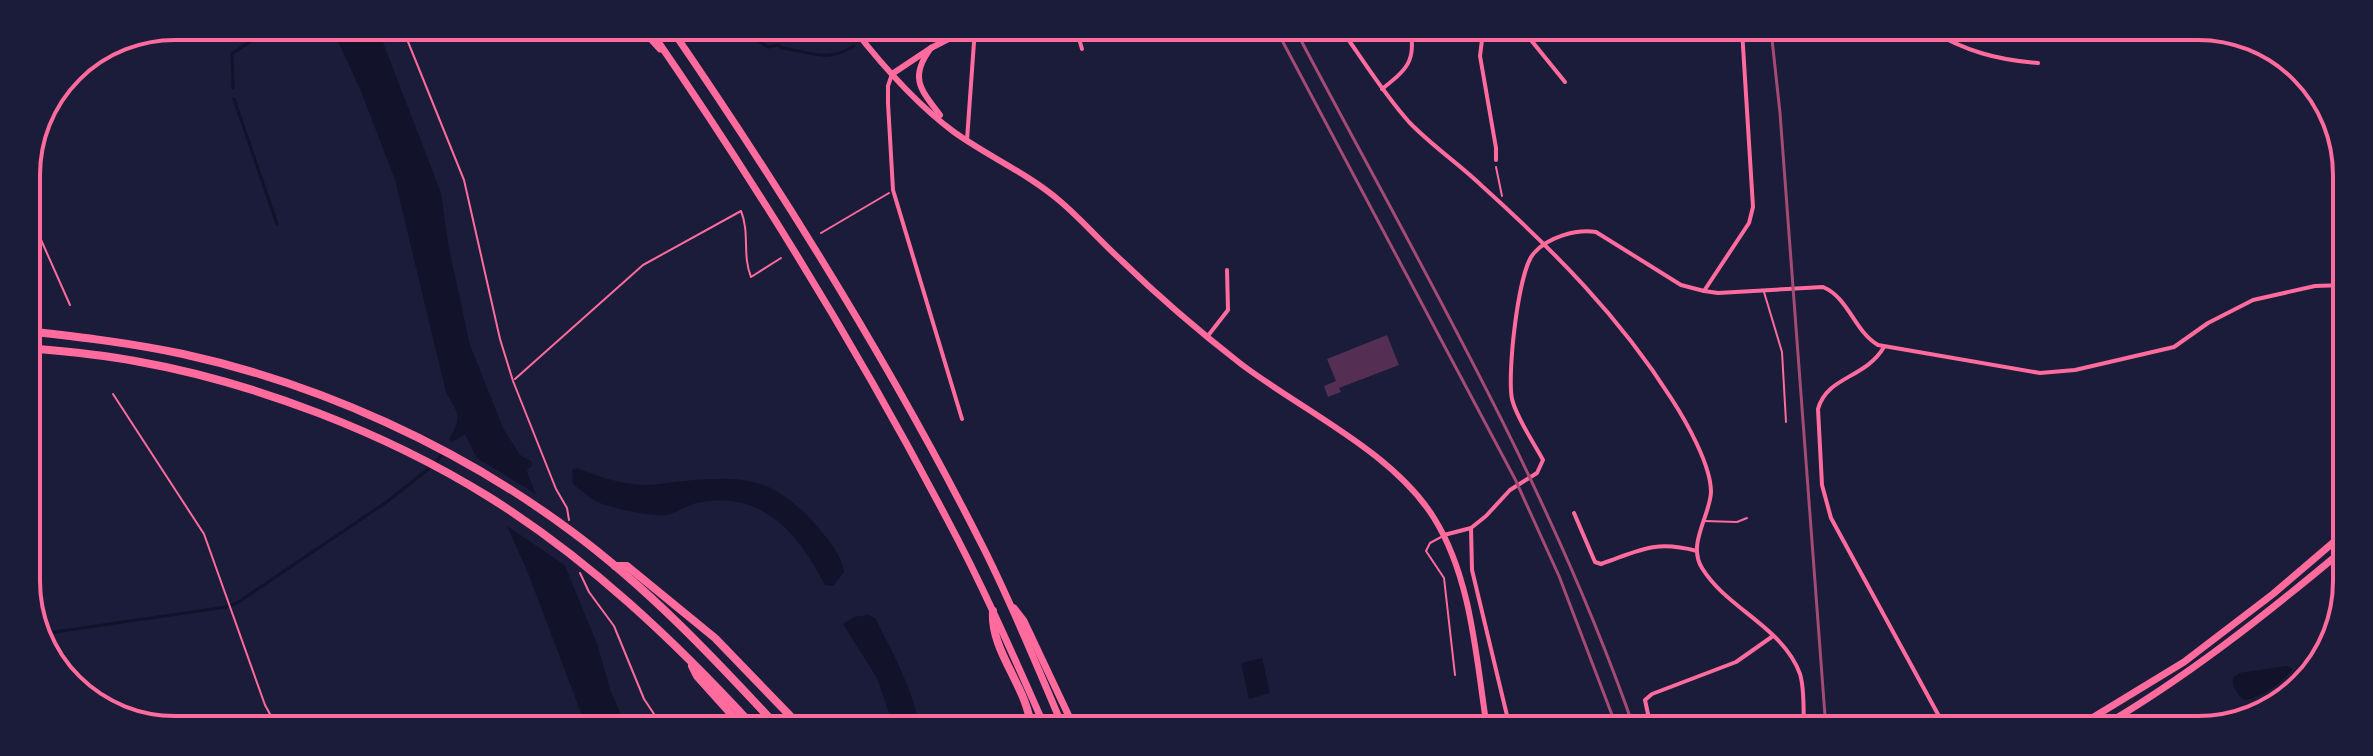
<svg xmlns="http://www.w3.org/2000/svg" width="2373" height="756" viewBox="0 0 2373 756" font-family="'PT Serif',serif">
	<rect width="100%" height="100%" fill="#1b1b3a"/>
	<g fill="#12122b">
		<path d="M331 26 377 27 441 193 448 244 470 345 503 428 520 455 532 462V466L527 469 528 475 597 644 611 692 626 726H586L528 573 473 450 465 434 452 442 449 439C463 416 458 414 446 392L395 180 361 91Z"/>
		<path d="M577 468C597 476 620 484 642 485 656 485 671 482 685 481 747 475 773 478 816 525 827 538 842 555 844 572L833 586 825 585C799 535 764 491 701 502 688 504 677 513 666 515 652 517 611 508 598 502 589 498 581 490 573 484L572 470Z"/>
		<path d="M868 615 875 618C893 653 912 688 920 727H894L877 678 843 624 854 617Z"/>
		<polygon points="1262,658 1270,693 1249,699 1241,663"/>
		<path d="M2287 666 2293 669C2280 684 2264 696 2245 700 2237 696 2232 686 2233 678L2239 673Z"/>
	</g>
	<polygon fill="#1b1b3a" points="470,454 543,498 572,570 501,522"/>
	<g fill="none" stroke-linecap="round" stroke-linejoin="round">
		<g stroke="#12122b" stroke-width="3">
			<path d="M706 27C725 36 751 34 768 47L779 45 782 48C810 51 825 64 854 46"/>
			<polyline points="876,33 882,28"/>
			<polyline points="233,88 232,54 272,26"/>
			<polyline points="234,99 277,224"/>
			<polyline points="41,634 226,607 237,603 388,501 436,463 444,451"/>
			<polyline points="2243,716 2289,683 2303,663 2314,662"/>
		</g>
	</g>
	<polygon fill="#542f53" points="1387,335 1399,365 1339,388 1341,392 1328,397 1324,386 1336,381 1327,359"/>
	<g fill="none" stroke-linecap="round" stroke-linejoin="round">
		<g stroke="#ff6b9d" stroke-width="2">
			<polyline points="402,27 464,180 500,339 513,381 556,489 567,508 569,520"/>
			<polyline points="1496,167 1502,196"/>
			<polyline points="38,233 70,305"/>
			<polyline points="821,233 889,193"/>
			<path d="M515 379 643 265 741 211C750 233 742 255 751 277L781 258"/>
			<polyline points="113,394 204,534 265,705 276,725"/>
			<polyline points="580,573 589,592 614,626 644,699 662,726"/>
		</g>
		<g stroke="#ff6b9d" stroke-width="2">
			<polyline points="1764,292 1782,352 1786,422"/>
			<polyline points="1704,521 1737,522 1747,518"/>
			<polyline points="1443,536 1430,543 1426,551 1444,578 1455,675"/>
		</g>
		<g stroke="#ff6b9d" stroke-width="4">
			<polyline points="1076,28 1082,49"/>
			<path d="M1341 29C1363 60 1383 93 1409 122 1431 145 1459 164 1482 186 1554 251 1619 316 1671 398 1686 421 1711 465 1711 492 1710 516 1687 544 1702 568 1727 609 1783 627 1800 674 1805 690 1803 712 1804 729"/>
			<polyline points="1491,29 1482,40 1480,56 1496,148 1496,160"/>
			<polyline points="1522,29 1565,82"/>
			<path d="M1930 30C1965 51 1997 60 2038 63"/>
			<polyline points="892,74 888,86 888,103 893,190 962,419"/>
			<path d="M1382 89C1406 70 1417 61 1410 29"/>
			<polyline points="967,140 975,28"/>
			<polyline points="27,207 36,229"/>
			<polyline points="1704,291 1749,223 1753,207 1742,30"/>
			<polyline points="1207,337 1228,310 1227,270"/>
			<path d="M1884 347C1865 379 1827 376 1818 409L1822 485 1831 518 1940 718 1942 729"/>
			<path d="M1574 513 1595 562 1601 564C1641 550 1654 540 1697 551"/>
			<polyline points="1471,528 1472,570 1510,728"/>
			<path d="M1444 535 1471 528 1486 516 1510 490 1537 473 1543 460C1534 443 1516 417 1512 399 1507 375 1518 270 1534 253 1548 237 1576 229 1596 232L1681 285 1704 291 1718 293 1823 287C1849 298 1854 331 1878 345L2040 373 2075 370 2174 347 2208 323 2253 300 2315 286 2344 285"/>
			<polyline points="1651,728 1645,700 1652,694 1736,662 1773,636"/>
			<polyline points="1880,729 1883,726 1907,729"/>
		</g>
		<g stroke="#ff6b9d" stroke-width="6">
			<path d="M853 28C882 65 916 104 954 132 989 157 1029 174 1061 202 1082 220 1101 242 1122 261 1159 297 1200 332 1241 364 1303 411 1393 452 1434 518 1472 579 1476 659 1487 728"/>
			<path d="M931 48C909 77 920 89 940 115"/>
			<polyline points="892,74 931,48 970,28"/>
		</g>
		<g stroke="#ff6b9d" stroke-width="7">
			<polyline points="640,27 660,49"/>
			<path d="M648 27C757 185 858 349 947 519 983 586 1014 657 1045 727"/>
			<path d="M670 27C784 193 891 365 982 545 1012 604 1037 666 1063 727"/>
			<polyline points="1014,608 1024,621 1074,727"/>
			<polyline points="2074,729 2184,662 2273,594 2342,535"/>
			<path d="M2098 729C2186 678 2264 616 2342 551"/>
		</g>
		<g stroke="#ff6b9d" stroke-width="8">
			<path d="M27 331C80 337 131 343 183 354 320 384 458 447 571 531 647 587 713 657 777 726"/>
			<path d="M27 348C63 351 100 354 135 361 254 382 386 433 489 497 588 559 674 640 753 726"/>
			<polyline points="615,566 627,566 715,638 800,726"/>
			<path d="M993 611C990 651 1027 686 1031 727"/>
			<polyline points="692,666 697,676 742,726"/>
		</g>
		<g stroke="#a44b75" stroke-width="3">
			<polyline points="1276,29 1515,479 1559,576 1617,728"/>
			<path d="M1295 29C1416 259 1548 481 1634 728"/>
			<polyline points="1771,30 1780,113 1826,729"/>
		</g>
	</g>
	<path d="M0 0H2373V756H0ZM175 40H2198A135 135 0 0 1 2333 175V581A135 135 0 0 1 2198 716H175A135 135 0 0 1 40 581V175A135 135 0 0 1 175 40Z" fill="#1b1b3a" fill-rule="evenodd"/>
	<path fill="none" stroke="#ff6b9d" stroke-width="4" d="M175 40H2198A135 135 0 0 1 2333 175V581A135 135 0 0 1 2198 716H175A135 135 0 0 1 40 581V175A135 135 0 0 1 175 40Z"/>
</svg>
